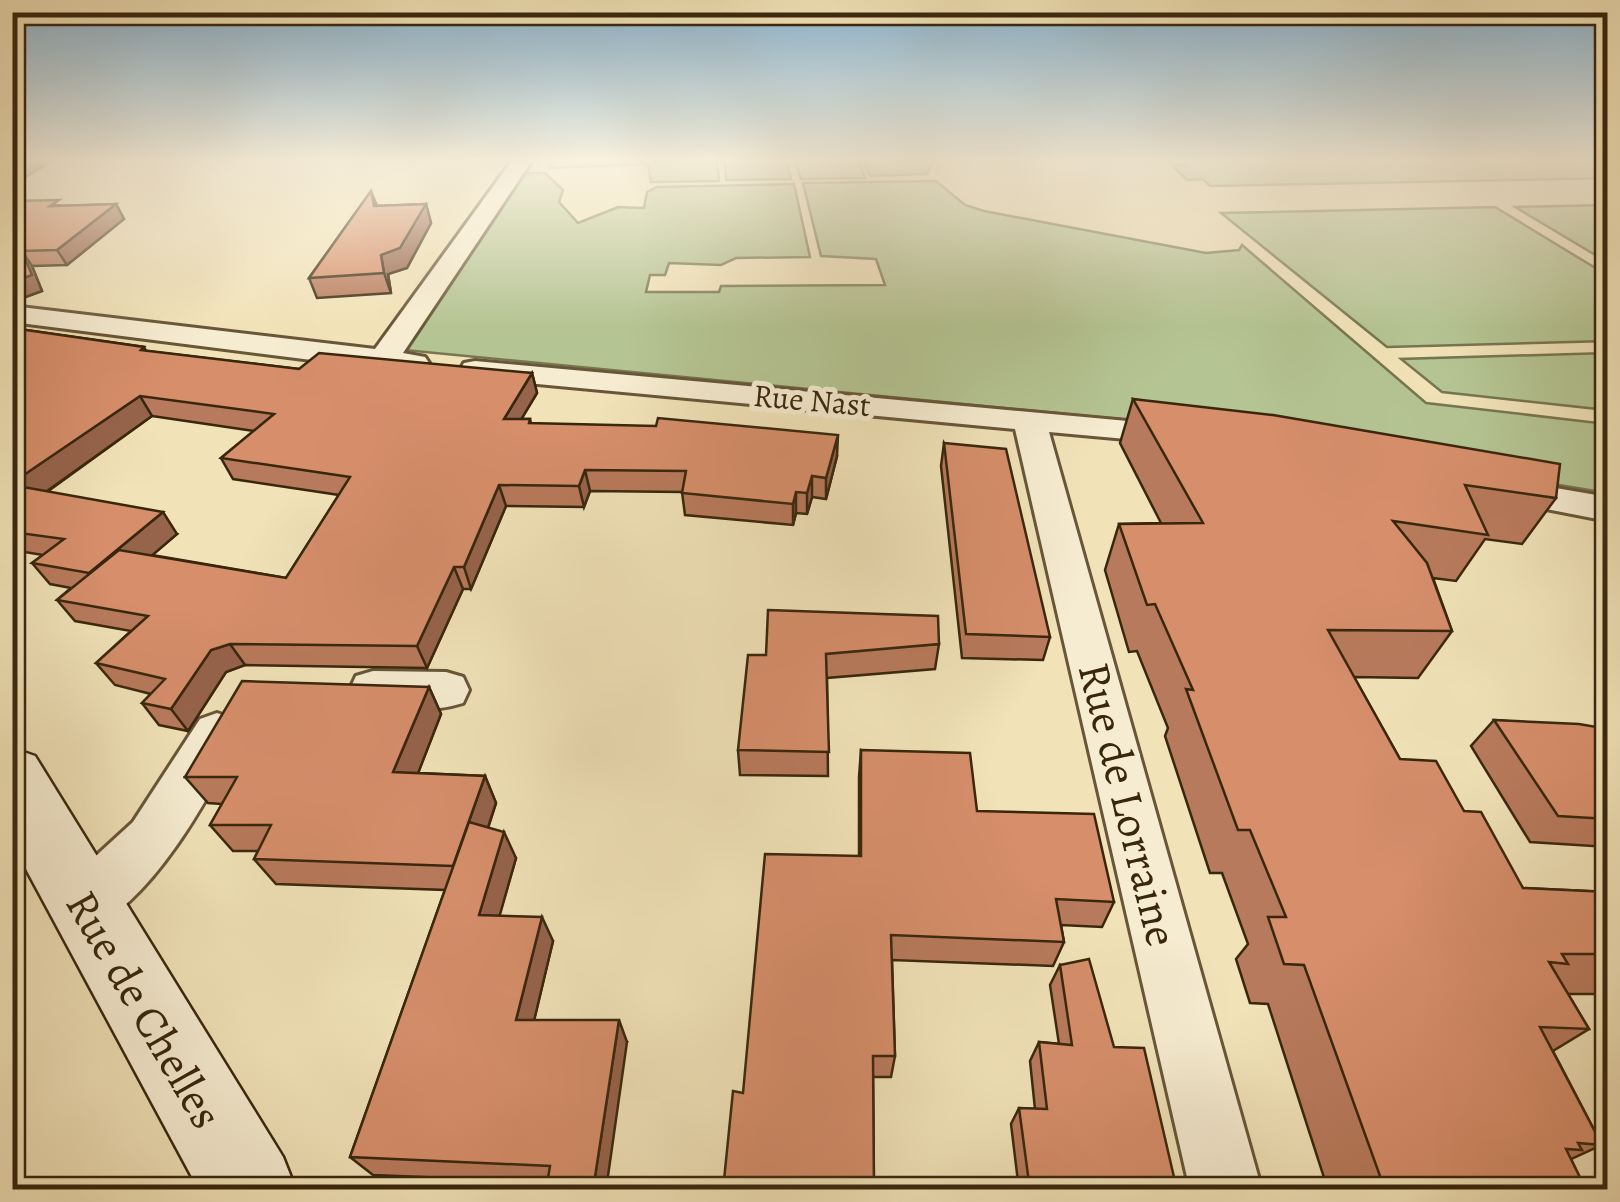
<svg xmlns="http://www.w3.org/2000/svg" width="1620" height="1202" viewBox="0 0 1620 1202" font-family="Alegreya,serif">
	<rect width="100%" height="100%" fill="#f1e2b8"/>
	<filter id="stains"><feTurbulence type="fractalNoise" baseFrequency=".002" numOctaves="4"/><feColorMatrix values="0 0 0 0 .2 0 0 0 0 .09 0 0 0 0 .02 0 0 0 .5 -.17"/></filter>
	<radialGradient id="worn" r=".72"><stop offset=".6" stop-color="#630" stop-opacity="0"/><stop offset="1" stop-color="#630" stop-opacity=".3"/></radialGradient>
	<g fill="#b5c493" stroke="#777650" stroke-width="2.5">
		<polygon points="554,159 717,159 719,181 651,182 648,164 549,168"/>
		<polygon points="725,159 786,159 791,179 726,180"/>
		<polygon points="795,159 858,159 865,178 801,179"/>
		<polygon points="863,159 934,159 927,174 870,176"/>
		<polygon points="1257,159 1607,159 1607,171 1596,172 1607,178 1210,186 1203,179 1187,180 1171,165 1186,165 1182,160"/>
		<polygon points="513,173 545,173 563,190 559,202 578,223 618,207 644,208 647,192 657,187 794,184 810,257 736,258 721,265 669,263 665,275 650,275 646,292 719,292 721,286 885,285 876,259 821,256 803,183 936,181 965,205 984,211 1206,253 1239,250 1242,245 1426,403 1607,424 1607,493 1224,429 394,349"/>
		<polygon points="1607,205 1607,262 1515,207"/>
		<polygon points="1495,207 1607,275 1607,341 1387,347 1221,213"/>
		<polygon points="1607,353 1607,410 1442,392 1401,359"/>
	</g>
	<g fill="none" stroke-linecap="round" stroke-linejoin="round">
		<defs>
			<g id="street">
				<polygon points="513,159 533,159 403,353 425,357 429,363 425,369 383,369 12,322 12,306 375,349"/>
				<polygon points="475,361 1193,427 1198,434 1193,441 1181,444 1049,432 1262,1190 1190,1190 1015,429 464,377 460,370 464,363"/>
				<polygon points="1497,478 1608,497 1608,521 1484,497 1479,489 1484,481"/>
				<path d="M373 671 446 672 463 677 469 690 463 703C432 713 387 711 356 702L350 689 356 676Z"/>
				<path d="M217 713 234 719 242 733C209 797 152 905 83 932L63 924 54 905 63 886 133 822 200 719Z"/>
			</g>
			<polygon id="secondary" points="12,748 35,756 283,1157 296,1190 199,1190 12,843"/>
		</defs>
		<use href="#street" stroke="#675638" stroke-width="6"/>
		<use href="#secondary" stroke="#39270d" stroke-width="5"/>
		<use href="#street" fill="#f6ecd1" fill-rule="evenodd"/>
		<use href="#secondary" fill="#f6ecd1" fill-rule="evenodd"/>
	</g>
	<g fill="#b87a5c" stroke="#39270d" stroke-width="2.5" fill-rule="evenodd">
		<polygon points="371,191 377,206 426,204 431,223 407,268 388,274 391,293 317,298 309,278"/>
		<polygon points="12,201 63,206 116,204 124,219 67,265 32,266 42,291 12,302"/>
		<path d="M12 328 144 347 146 351 299 369 532 373 537 393 521 419H530L531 423 837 456 826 499 812 497 807 514 796 513 793 525 685 515 682 492 590 491 584 507 506 506 471 589H463L427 668 245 665 226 672 188 731 159 725 142 703 151 694 115 685 96 663 131 631 75 621 57 600 71 588 50 584 32 563 43 555 12 550ZM152 416 254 431 221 458 233 479 339 495 286 578 152 555 177 534 47 492Z"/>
		<polygon points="1133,399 1556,498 1522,544 1485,539 1456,581 1433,578 1452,631 1418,678 1354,677 1400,759 1464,811 1523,888 1608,892 1608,994 1568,994 1589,1029 1553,1051 1602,1145 1571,1159 1586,1190 1328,1190 1268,1004 1250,1003 1236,959 1248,944 1222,873 1210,873 1165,736 1168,728 1137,651 1129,652 1105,570 1119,524 1161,523 1120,443"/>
		<polygon points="944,443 1050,637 1043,660 962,658 941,466"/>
		<polygon points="939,644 935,669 827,678 828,776 740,775 738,750 766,655"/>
		<polygon points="429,687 441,714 418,773 485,776 496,803 488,828 516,858 499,916 553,941 534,1020 627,1042 548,1182 373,1175 350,1157 445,890 276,884 254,859 258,851 233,851 210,825 222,804 208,803 185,777"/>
		<polygon points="1494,720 1608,729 1608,847 1530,842 1471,746"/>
		<polygon points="861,750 977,811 1114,902 1102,927 1061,925 1064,942 1053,966 892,960 895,1056 891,1077 873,1077 874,1190 743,1093 859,856 859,777"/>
		<polygon points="1060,965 1114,1047 1177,1190 1019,1190 1011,1124 1019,1108 1035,1109 1030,1061 1039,1042 1059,1044 1050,985"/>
	</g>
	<g fill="#96634b" stroke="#39270d" stroke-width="2.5">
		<polygon points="12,159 55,159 12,185"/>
		<polygon points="116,204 124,219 67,265 57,250"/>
		<polygon points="426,204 431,223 407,268 388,274 391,293 384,273 381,255"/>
		<polygon points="22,251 32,266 42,291 12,302 12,282"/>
		<polygon points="532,373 537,393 509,440 504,419"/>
		<polygon points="140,396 152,416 26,506 12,488 12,483"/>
		<polygon points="838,435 837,456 826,499 826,478"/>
		<polygon points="585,470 590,491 584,507 579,486"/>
		<polygon points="812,476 812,497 807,514 807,493"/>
		<polygon points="499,485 506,506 471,589 464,567"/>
		<polygon points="796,492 796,513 793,525 793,504"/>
		<polygon points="163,512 177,534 106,595 89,573"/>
		<polygon points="454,567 463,589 427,668 417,646"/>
		<polygon points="230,644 245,665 226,672 188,731 171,709 211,650"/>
		<polygon points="429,687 441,714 408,799 393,772"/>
		<polygon points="485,776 496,803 467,891 453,866"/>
		<polygon points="504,832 516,858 493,939 479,915"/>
		<polygon points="542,917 553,941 529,1042 516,1020"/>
		<polygon points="619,1020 627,1042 606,1190 593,1190"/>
	</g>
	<g fill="#d68e6b" stroke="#39270d" stroke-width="2.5">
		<polygon points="371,191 374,206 426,204 400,248 381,255 384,273 309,278"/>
		<polygon points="59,200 50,206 116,204 57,250 22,251 32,275 12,282 12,201"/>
		<polygon points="12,328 144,347 141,350 299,369 319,353 532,373 504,419 530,419 529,423 656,426 658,418 838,435 826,478 812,476 807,493 796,492 793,504 682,493 686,471 585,470 579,486 499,485 464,567 454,567 417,646 230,644 211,650 171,709 142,703 165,679 96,663 148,616 57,600 119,550 286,578 350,477 221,458 274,414 140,396 12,483"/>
		<polygon points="1133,399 1273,415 1560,464 1556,498 1465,485 1488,535 1393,521 1427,563 1452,631 1328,630 1400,759 1436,761 1464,811 1481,812 1523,888 1608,892 1608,954 1562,954 1568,964 1549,962 1589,1029 1540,1027 1602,1145 1578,1143 1582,1150 1566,1149 1586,1190 1378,1190 1378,1187 1384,1187 1304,965 1284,964 1268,917 1286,917 1250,830 1238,830 1186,689 1193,690 1155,604 1147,605 1119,524 1203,523"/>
		<polygon points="944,443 1006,449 1050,637 966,634"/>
		<polygon points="12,485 163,512 89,573 32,563 64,539 12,532"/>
		<polygon points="768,610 938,616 939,644 826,654 829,752 738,750 748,655 766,655"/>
		<polygon points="242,681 429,687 393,772 485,776 453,866 254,859 271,825 210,825 237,777 185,777"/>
		<polygon points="1494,720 1579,724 1608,729 1608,819 1558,816"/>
		<polygon points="861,750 970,753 977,811 1094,814 1114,902 1056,899 1064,942 891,935 895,1056 873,1056 874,1190 723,1190 733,1091 743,1093 765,854 861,856"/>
		<polygon points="469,822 504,832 479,915 542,917 516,1020 619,1020 593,1190 546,1190 550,1166 350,1157"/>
		<polygon points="1089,959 1114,1047 1144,1048 1177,1190 1030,1190 1019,1108 1047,1109 1039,1042 1072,1045 1060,965"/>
	</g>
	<linearGradient id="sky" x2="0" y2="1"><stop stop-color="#8bb7d5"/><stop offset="0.49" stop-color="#f9f2df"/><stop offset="1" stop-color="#f9f2df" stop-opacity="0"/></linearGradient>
	<rect width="1620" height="327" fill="url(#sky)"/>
	<g text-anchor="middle" stroke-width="10" stroke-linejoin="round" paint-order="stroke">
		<g font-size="32" fill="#39270d" stroke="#f6ecd1">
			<text transform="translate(812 400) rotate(5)" y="11">Rue Nast</text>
		</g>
		<g font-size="45" fill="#39270d" stroke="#f6ecd1">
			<text transform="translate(1129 804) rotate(76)" y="16">Rue de Lorraine</text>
			<text transform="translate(145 1009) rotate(60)" y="16">Rue de Chelles</text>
		</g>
	</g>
	<rect width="1620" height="1202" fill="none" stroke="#f1e2b8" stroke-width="50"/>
	<rect x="15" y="15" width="1590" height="1172" fill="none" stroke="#39270d" stroke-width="5"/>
	<rect x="25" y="25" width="1570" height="1152" fill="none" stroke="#39270d" stroke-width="2.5"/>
	<rect width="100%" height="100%" filter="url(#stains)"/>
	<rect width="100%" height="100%" fill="url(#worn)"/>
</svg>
